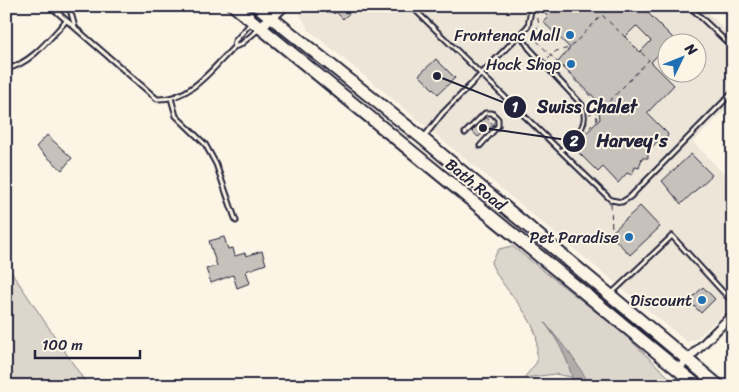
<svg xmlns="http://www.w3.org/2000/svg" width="739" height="392" viewBox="0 0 739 392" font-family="Sriracha,sans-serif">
	<rect width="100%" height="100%" fill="#fcf5e5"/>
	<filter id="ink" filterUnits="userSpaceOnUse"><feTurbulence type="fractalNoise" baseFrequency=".02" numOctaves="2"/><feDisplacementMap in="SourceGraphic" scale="10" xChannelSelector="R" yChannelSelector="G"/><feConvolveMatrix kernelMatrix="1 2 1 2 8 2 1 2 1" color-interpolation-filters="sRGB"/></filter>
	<g filter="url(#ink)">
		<path fill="#ece5d8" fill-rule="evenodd" d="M302 6H701L733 37V103L693 142 733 183V304L696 339 687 342 309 30 299 13ZM666 42H696V72H666Z"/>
		<g fill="#dcd6cc" stroke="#7f7c84">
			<path d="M512 246 623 333 678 386H620L555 374 524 378 537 362C536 354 538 343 536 335 527 307 502 289 491 263L499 249Z"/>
			<polygon points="6,264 88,386 6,386"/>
		</g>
		<path fill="#b2adab" stroke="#78757e" d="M545 323 571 355 591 386H535L573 383C569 360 559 342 545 323Z"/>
		<g fill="#c6c1bb" stroke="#22223b" fill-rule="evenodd">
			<polygon points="330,6 357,6 343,19 336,12 334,14"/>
			<path d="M537 6H641L674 39 671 42H666V47L651 62 674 85 647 113 668 134 666 140 661 138 648 151V158H642L639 168 635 167 632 175 627 173 618 183 603 167 598 172 573 147 600 119 598 101 558 62 570 48 543 22 548 17ZM636 26 651 41 640 52 625 37Z"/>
			<polygon points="436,59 455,78 438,94 419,75"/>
			<polygon points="486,117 494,125 478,137 472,131"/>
			<polygon points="47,135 72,158 62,170 36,147"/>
			<polygon points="691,154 712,175 681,204 662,181"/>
			<polygon points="640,206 660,227 630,255 610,234"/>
			<polygon points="224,237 228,249 233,248 235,256 245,253 246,256 262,251 266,264 246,271 250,283 237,288 233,275 211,283 206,269 217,266 209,241"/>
			<polygon points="703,287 715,299 701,313 689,301"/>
		</g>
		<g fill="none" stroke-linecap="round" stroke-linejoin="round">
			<defs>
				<g id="service">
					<path d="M50 6 157 99C191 100 212 69 234 47L240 45 259 29"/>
					<polyline points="69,6 75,27"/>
					<polyline points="411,6 611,200 622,202 630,197 733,92"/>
					<polyline points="689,6 733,48"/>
					<path d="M520 34 529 48 582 105C590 127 576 135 562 150"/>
					<polyline points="234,47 235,41 250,24"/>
					<path d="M6 69C31 64 50 38 66 21"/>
					<polyline points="171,98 176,116 205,144 216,164 236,221"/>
					<polyline points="465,133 485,113 492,113 498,119 498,126 480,146"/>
					<polyline points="424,137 442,114 528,26 531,10 528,6"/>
					<polyline points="612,293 672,236 733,303"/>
				</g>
				<polyline id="minor" points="678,369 733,314"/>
				<polyline id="secondary" points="260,28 283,6"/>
				<g id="primary">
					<polyline points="234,6 698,386"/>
					<polyline points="257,6 422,138 719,386"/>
				</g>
			</defs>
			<use href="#service" stroke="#22223b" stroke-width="7"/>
			<use href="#minor" stroke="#22223b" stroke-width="11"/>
			<use href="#secondary" stroke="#22223b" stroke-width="14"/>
			<use href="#primary" stroke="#22223b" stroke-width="15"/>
			<g stroke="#22223b" stroke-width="1" stroke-dasharray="5 4" stroke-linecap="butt">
				<polyline points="536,9 539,25 532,35 534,38 594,100 597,120 586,131"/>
				<polyline points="548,59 556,51 570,48 602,15 649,60 599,112 589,114"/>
				<polyline points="611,204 612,231"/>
			</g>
			<use href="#service" stroke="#fcf5e5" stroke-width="3"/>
			<use href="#minor" stroke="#fcf5e5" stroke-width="7"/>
			<use href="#secondary" stroke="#fcf5e5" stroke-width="10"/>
			<use href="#primary" stroke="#fcf5e5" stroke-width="11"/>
			<polyline stroke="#22223b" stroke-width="2" stroke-dasharray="8 4" stroke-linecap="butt" points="722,6 733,16"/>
		</g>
	</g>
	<g fill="#1f6fb2" stroke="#fcf5e5" stroke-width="2">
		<circle cx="570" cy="35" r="5"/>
		<circle cx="571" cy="64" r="5"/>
		<circle cx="629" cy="237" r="5"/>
		<circle cx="702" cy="300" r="5"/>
	</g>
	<g text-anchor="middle" stroke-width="4" stroke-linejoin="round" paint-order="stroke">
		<g font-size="16" fill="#22223b" stroke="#fcf5e5" text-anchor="end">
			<text x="560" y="41">Frontenac Mall</text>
			<text x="561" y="70">Hock Shop</text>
			<text x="619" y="243">Pet Paradise</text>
			<text x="692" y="306">Discount</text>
		</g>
		<g font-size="16" fill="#22223b" stroke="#fcf5e5">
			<text transform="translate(476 184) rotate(39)" y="6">Bath Road</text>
		</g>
	</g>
	<path fill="none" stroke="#22223b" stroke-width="2" d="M437 76L515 107M483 128L574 141"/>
	<g fill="#22223b" stroke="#fcf5e5" stroke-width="2">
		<circle cx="437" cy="76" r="5"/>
		<circle cx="483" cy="128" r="5"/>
		<circle cx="515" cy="107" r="12"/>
		<circle cx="574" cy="141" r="12"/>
	</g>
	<g font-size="15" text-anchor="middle" font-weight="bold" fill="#fff">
		<text x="515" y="112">1</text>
		<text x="574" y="146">2</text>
	</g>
	<g font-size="18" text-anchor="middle" font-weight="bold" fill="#22223b" stroke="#fcf5e5" stroke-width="4" stroke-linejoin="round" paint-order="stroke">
		<text x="587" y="113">Swiss Chalet</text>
		<text x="632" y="147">Harvey's</text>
	</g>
	<rect width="739" height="392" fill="none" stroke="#fcf5e5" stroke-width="25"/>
	<rect x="12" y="12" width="714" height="367" fill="none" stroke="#22223b" stroke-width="2" filter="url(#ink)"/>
	<g transform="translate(682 58) rotate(47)"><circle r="24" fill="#fcf5e5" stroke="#a5a1a1"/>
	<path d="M0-4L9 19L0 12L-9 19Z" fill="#1f6fb2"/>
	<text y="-8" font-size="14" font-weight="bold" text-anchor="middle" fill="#22223b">N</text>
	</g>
	<path d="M35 350v8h105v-8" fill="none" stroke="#22223b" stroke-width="2.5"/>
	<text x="42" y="350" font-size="15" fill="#22223b" stroke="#fcf5e5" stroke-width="4" paint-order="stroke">100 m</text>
</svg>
